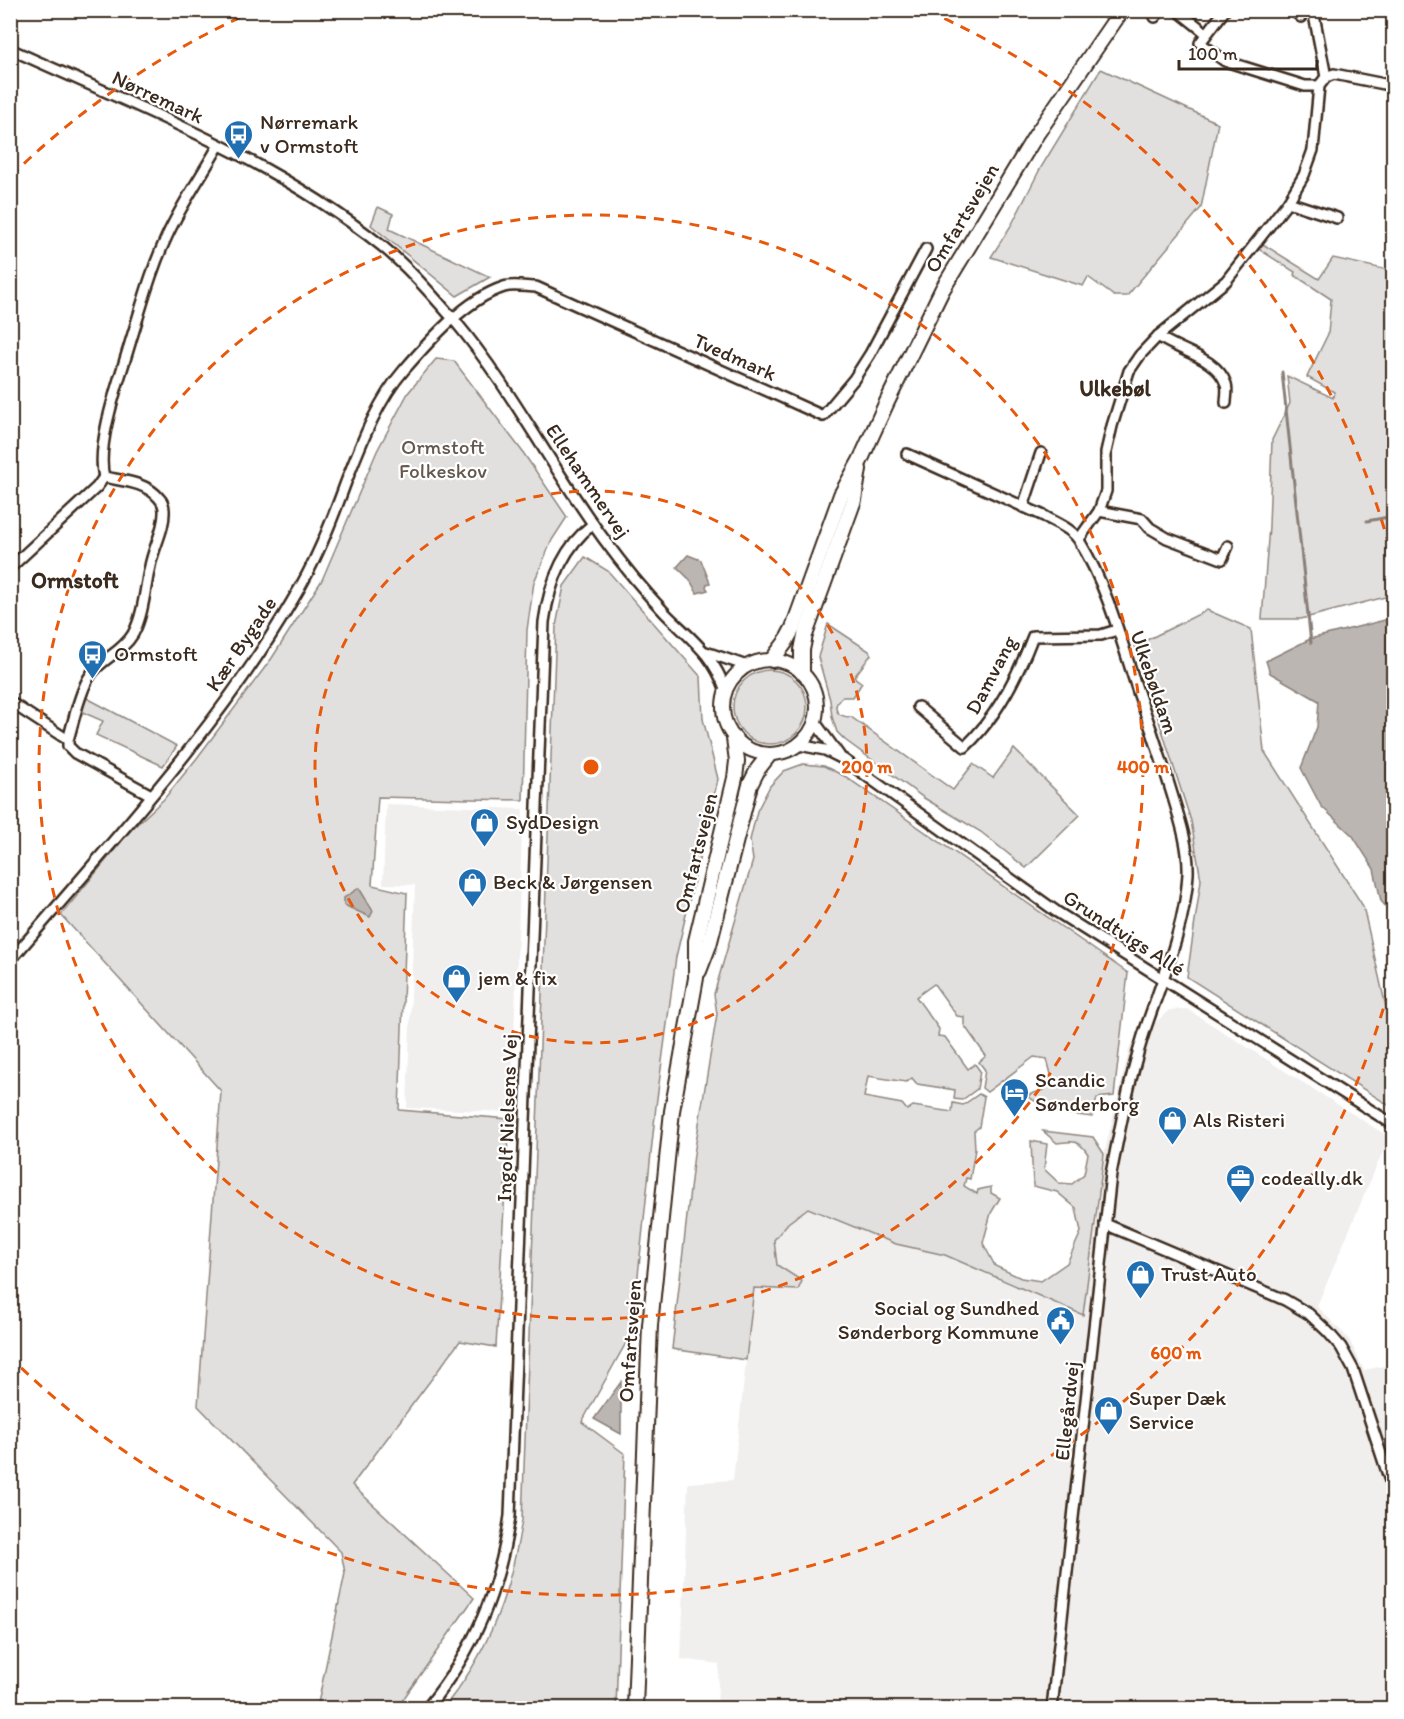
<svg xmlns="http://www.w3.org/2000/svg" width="1404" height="1719" viewBox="0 0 1404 1719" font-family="Itim,sans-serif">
	<rect width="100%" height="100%" fill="#fff"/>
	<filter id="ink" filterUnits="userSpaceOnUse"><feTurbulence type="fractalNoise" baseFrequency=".0167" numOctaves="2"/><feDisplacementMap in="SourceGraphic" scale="12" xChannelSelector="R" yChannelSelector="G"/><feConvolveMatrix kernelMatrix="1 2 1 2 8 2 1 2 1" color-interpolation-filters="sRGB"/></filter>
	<g filter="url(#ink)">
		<g fill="#f1efee">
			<polygon points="386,804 523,809 511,1112 407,1108 415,885 383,884"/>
			<polygon points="1187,1009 1389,1137 1317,1306 1349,1339 1364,1370 1393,1364 1393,1708 717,1708 719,1664 681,1659 688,1483 733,1480 754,1288 802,1281 777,1265 774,1240 788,1223 808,1207 896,1244 945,1255 1083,1315 1104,1154 1130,1046 1169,1010"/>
		</g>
		<g fill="#e2e0de" stroke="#8e857e" stroke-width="1.5">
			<polygon points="1101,69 1218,123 1201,208 1127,296 1114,296 1088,277 1083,286 991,257 1012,224 1040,169"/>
			<polygon points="378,207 393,214 389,229 490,277 457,296 371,225"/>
			<polygon points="1261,243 1319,279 1333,258 1393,271 1393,595 1301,619 1262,619 1269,526 1272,440 1290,403 1287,376 1333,398 1334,392 1307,377 1328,334 1331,299 1294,275 1295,272 1257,248"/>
			<polygon points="436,359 454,361 522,451 567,517 552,540 534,582 527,630 523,800 378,797 372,885 407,893 399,1110 509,1119 496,1347 460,1341 352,1485 474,1598 397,1708 317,1708 345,1573 341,1552 198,1406 221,1091 61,915 131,830 164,799 197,758 272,658 322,580 377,451 408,393"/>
			<path d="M585 557 608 571 701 677 703 719 718 779 676 957 656 1106 632 1332 582 1422 625 1454 616 1708H443C489 1654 511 1590 522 1520L556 626 564 586Z"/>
			<polygon points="1207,610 1251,629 1264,751 1363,906 1393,1038 1393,1108 1187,977 1201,880 1191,821 1135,646"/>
			<path d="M828 624 869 651 871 655 854 677 862 683 853 697H842C831 707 836 717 851 717L953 790 973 764 993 778 1014 749 1080 815 1026 868 981 832 924 798 845 740 837 732 832 717 830 700 818 657Z"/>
			<circle cx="770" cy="707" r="37"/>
			<polygon points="85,697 177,746 163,766 96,735 103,721 80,711"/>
			<path d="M803 764 824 766 846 777 1128 973 1114 1096 1097 1098 1092 1117 1055 1112 1026 1096 1043 1090 1053 1082 1047 1059 1034 1057 987 1092 982 1088 985 1070 979 1062 986 1056 964 1025V1017L957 1016 934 984 916 997 939 1029 938 1036 945 1037 968 1069 975 1064 980 1071 977 1089 962 1100 954 1099 955 1090 917 1084 912 1078 906 1082 868 1076 864 1097 902 1104 907 1110 913 1106 952 1112 953 1103 963 1105 979 1094 984 1097 979 1127 974 1131 975 1149 970 1179 966 1178 964 1186 977 1194 978 1190 991 1187V1193L1000 1198 991 1213 983 1243 995 1266 1021 1278 1041 1281 1067 1263 1081 1232 1076 1208 1057 1192 1033 1186 1031 1141 1047 1144 1044 1169 1059 1183 1072 1184 1084 1174 1088 1154C1078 1139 1074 1141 1057 1143L1043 1131 1093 1137 1104 1154 1083 1315 945 1255 896 1244 808 1208 788 1223 774 1240 777 1265 802 1281 798 1290 754 1288 746 1360 672 1349 694 1154 717 1014 714 994 753 860 750 840 757 811 770 786 784 771Z"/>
		</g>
		<g fill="#bcb6b3" stroke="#887e77" stroke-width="1.5">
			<polygon points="688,555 701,560 710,583 707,584 706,587 708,590 697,593 690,580 677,567"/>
			<polygon points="1393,618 1394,774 1388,817 1393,835 1393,915 1381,901 1374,869 1353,836 1321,806 1301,768 1317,727 1319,701 1270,673 1266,661 1310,639"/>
			<polygon points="359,888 373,911 370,917 344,905 344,898"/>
			<polygon points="621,1382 621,1434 594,1419"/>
		</g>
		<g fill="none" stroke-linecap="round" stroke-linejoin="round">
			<g stroke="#887e77" stroke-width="3">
				<polyline points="1282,372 1311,643"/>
				<polyline points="1367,521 1394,516"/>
			</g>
			<defs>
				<g id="minor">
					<polyline points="1177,10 1206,33"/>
					<polyline points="1225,10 1200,43 1225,61 1305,86 1319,86"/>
					<polyline points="1293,10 1301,17"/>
					<polyline points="1313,10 1326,77"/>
					<polyline points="1155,17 1161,10"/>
					<path d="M10 49C137 107 272 158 382 246 409 268 432 295 455 321 511 388 551 467 603 538 622 564 643 590 666 614 693 641 713 654 726 691"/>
					<polyline points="1326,77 1334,74 1394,86"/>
					<polyline points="1288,202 1337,218"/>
					<path d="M1158 336C1178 351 1217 357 1226 384 1228 390 1226 397 1226 403"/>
					<path d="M907 454 1044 516C1056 523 1073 529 1080 542 1108 588 1122 644 1139 695 1151 728 1162 761 1172 794 1180 820 1189 847 1188 874 1185 930 1160 984 1143 1036 1129 1081 1120 1128 1111 1174L1052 1708"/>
					<polyline points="1023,507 1041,453"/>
					<polyline points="1099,511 1142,519 1150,528 1167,538 1222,559 1228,546"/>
					<polyline points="1079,539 1099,511 1106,491 1106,452 1112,426 1129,371 1140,355 1158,336 1226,281 1288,202 1304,175 1313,150 1319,86 1326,77"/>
					<polyline points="10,568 97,487 104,477"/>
					<polyline points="706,652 747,666"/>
					<polyline points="10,702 68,740"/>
					<path d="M918 707 965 747C996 718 1018 675 1033 636L1101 635 1117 630"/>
					<polyline points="815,722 839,755"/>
					<polyline points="799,745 825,750 843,759 1057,912 1394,1125"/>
					<path d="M151 795 75 753 68 746V740C74 720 78 698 88 679 98 660 122 653 133 634 145 612 145 582 152 558 156 543 165 526 164 510 164 506 162 501 159 498 146 482 123 481 104 477 95 444 121 375 131 340 142 305 151 270 167 236 181 205 202 175 219 145"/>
					<path d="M10 961C107 847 217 730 292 601 315 564 331 523 346 482 361 444 377 401 404 370 430 340 466 299 504 287 513 284 527 287 536 287L823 416 854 379 870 354 926 249"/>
					<polyline points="1105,1224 1285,1300 1309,1314 1328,1332 1341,1347 1353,1369 1394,1493"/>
					<path d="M427 1708C475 1649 499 1591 510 1516L544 622C549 585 562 548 593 524"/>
				</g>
				<circle id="major" cx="770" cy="707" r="47"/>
				<g id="highway">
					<polyline points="772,660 785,643 793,628 841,495 860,461 886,404 942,290 1036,135 1122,10"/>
					<polyline points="802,672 802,650 805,635 854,500 859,469"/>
					<polyline points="699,971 709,945 750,785 758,769 769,755"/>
					<polyline points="635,1708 650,1325 672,1111 696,978 696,941 735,778 737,761 734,738"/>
				</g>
			</defs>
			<use href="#minor" stroke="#3b2a1e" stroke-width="14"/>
			<use href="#major" stroke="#3b2a1e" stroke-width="16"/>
			<use href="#highway" stroke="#3b2a1e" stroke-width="18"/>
			<use href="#minor" stroke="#fff" stroke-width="9"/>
			<use href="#major" stroke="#fff" stroke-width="12"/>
			<use href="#highway" stroke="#fff" stroke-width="14"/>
		</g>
	</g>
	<g fill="none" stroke="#e8590c" stroke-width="3" stroke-dasharray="10 8">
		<circle cx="591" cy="767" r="276"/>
		<circle cx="591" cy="767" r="552"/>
		<path d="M1393 974A828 828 0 0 1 11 1358M11 176A828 828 0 0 1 254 11M928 11A828 828 0 0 1 1393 560"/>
	</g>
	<defs>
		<symbol id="bus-pin" viewBox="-11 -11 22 30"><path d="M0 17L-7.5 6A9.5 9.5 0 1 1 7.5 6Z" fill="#1f6fb2" stroke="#fff"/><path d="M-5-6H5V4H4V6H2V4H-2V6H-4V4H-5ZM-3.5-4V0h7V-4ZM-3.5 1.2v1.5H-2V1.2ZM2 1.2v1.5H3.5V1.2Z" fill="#fff"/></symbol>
		<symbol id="shop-pin" viewBox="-11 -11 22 30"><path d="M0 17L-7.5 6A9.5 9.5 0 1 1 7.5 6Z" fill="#1f6fb2" stroke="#fff"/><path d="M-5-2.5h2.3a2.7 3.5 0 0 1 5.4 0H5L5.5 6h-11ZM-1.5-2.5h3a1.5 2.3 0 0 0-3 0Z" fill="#fff"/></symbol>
		<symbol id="hotel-pin" viewBox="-11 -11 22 30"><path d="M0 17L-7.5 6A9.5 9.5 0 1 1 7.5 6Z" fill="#1f6fb2" stroke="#fff"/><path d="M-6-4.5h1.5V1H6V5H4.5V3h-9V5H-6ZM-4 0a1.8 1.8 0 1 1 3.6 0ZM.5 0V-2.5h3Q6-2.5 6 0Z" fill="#fff"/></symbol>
		<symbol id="office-pin" viewBox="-11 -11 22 30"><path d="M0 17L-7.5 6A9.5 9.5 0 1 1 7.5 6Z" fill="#1f6fb2" stroke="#fff"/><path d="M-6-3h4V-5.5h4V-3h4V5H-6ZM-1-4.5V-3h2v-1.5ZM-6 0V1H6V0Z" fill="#fff"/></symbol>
		<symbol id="civic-pin" viewBox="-11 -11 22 30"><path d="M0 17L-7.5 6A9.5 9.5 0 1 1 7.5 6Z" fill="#1f6fb2" stroke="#fff"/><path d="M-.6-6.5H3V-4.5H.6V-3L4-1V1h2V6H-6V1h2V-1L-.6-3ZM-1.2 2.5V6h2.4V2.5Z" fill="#fff"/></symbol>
	</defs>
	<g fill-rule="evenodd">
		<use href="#bus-pin" x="222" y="118" width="33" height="45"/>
		<use href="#bus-pin" x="76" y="638" width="33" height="45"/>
		<use href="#shop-pin" x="468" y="806" width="33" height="45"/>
		<use href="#shop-pin" x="456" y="866" width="33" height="45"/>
		<use href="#shop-pin" x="440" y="962" width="33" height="45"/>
		<use href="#hotel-pin" x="998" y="1076" width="33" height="45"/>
		<use href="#shop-pin" x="1156" y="1104" width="33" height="45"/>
		<use href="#office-pin" x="1224" y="1162" width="33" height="45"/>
		<use href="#shop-pin" x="1124" y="1258" width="33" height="45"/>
		<use href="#civic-pin" x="1044" y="1304" width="33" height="45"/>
		<use href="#shop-pin" x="1092" y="1394" width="33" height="45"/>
	</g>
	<g text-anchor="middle" stroke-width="4.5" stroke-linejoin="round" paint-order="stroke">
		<g font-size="21" fill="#3b2a1e" stroke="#fff">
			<text transform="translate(158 97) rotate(25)" y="7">Nørremark</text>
			<text transform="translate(962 218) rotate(-59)" y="7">Omfartsvejen</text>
			<text transform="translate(735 357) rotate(24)" y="7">Tvedmark</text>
			<text transform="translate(588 481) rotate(56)" y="7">Ellehammervej</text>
			<text transform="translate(241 644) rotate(-56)" y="7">Kær Bygade</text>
			<text transform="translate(991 675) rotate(-62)" y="7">Damvang</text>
			<text transform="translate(1154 682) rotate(71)" y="7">Ulkebøldam</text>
			<text transform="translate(696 853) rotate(-76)" y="7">Omfartsvejen</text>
			<text transform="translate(1124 933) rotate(33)" y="7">Grundtvigs Allé</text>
			<text transform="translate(507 1118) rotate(-88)" y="7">Ingolf Nielsens Vej</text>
			<text transform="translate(630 1341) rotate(-86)" y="7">Omfartsvejen</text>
			<text transform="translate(1067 1411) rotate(-84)" y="7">Ellegårdvej</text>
		</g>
		<g font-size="21" fill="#3b2a1e" stroke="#fff" text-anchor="start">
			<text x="260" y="129">Nørremark<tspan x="260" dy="24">v Ormstoft</tspan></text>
			<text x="114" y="661">Ormstoft</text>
			<text x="506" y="829">SydDesign</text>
			<text x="493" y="889">Beck &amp; Jørgensen</text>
			<text x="478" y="985">jem &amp; fix</text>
			<text x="1035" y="1087">Scandic<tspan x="1035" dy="24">Sønderborg</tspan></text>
			<text x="1193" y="1127">Als Risteri</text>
			<text x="1261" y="1185">codeally.dk</text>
			<text x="1161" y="1281">Trust Auto</text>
			<text x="1039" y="1315" text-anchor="end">Social og Sundhed<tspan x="1039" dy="24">Sønderborg Kommune</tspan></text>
			<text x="1129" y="1405">Super Dæk<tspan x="1129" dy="24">Service</tspan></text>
		</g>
		<g font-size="21" fill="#65584e" stroke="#fff">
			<text x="443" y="454">Ormstoft<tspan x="443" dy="24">Folkeskov</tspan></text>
		</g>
		<g font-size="22" font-weight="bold" fill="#3b2a1e" stroke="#fff">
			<text x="1115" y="396">Ulkebøl</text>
			<text x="75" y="588">Ormstoft</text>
		</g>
	</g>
	<circle cx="591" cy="767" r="9" fill="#e8590c" stroke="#fff" stroke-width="3"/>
	<g font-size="18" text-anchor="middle" font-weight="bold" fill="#e8590c" stroke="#fff" stroke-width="4.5" stroke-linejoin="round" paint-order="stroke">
		<text x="867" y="773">200 m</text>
		<text x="1143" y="773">400 m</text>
		<text x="1176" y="1359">600 m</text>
	</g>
	<rect width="1404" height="1719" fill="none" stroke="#fff" stroke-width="36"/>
	<rect x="18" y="18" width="1368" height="1683" fill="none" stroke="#3b2a1e" stroke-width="2" filter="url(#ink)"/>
	<path d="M1179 60v9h138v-9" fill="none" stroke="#3b2a1e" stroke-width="3"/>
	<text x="1188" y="60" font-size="18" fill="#3b2a1e" stroke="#ffffff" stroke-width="4.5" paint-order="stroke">100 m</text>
</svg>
